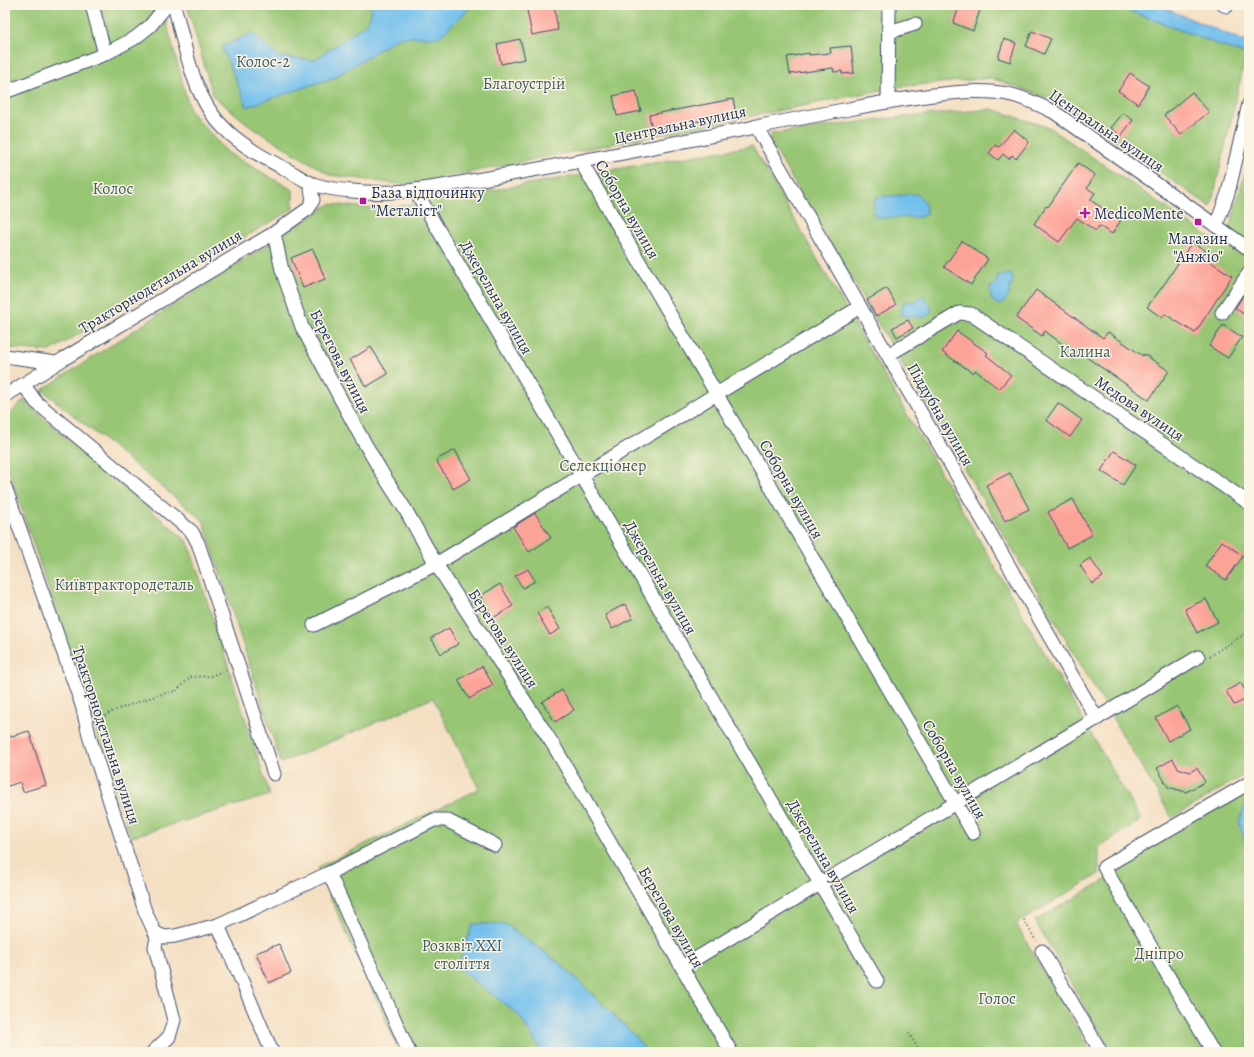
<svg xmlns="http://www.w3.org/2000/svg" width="1254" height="1057" viewBox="0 0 1254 1057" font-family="Alegreya,serif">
	<rect width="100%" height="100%" fill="#fcf5e5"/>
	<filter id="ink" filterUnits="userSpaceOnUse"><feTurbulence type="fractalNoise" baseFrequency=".025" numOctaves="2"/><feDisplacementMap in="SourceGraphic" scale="8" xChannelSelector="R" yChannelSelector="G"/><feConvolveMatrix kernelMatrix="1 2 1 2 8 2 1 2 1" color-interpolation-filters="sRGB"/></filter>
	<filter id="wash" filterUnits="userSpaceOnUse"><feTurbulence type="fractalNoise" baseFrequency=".012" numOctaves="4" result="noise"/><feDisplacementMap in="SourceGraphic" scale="16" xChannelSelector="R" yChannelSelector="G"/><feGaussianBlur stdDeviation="0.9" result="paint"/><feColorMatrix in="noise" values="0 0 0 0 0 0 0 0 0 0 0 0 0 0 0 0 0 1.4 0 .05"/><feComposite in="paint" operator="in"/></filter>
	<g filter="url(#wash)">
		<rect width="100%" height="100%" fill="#f4dfc2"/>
		<g fill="#98c674" stroke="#5a7a69">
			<polygon points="5,5 162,5 190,111 228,153 293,190 293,209 50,351 5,348"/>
			<polygon points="187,5 1114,5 1246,55 1211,207 1056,101 991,78 897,87 406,185 330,175 253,128 213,96"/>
			<polygon points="992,109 1050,128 1224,247 1249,159 1249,772 1172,818 769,140 771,134 883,119"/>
			<polygon points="752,146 1141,820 1099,847 1099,874 1016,924 1091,1052 400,1052 321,877 318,867 479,789 433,698 281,763 203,520 42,390 330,204 381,209"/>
			<polygon points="23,400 188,542 270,795 131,837 6,462 5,420"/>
			<polygon points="1249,787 1249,1052 1111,1052 1035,921 1119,872 1121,860"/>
		</g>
		<g fill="#73c0ed" stroke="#4778a6">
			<polygon points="369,5 469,5 468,10 439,37 399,37 335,77 247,107 222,47 252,33 279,57 314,60 367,23 372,11"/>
			<polygon points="1114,5 1157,5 1249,43 1249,56"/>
			<path d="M916 194C924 199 926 204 926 214L920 217 876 218C872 210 873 205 876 197Z"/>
			<path d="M1010 274 1013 278V282L1010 286 1009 296 1002 304 999 305 991 299 990 287C995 285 997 283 997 276Z"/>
			<path d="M923 295 931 307 932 311 924 318C917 315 911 317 904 316L901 311 904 302 916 301Z"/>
			<polygon points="1247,799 1249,799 1249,855 1239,823"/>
			<polygon points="473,924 505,924 561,964 634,1035 646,1052 542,1052 519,1015 457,967"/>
		</g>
		<g id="blocks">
			<g fill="#fca398">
				<polygon points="554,5 558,30 532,35 527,10"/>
				<polygon points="960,5 966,5 980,10 973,31 953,23"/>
				<polygon points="1032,31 1051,39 1044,54 1026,46"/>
				<polygon points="520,39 525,59 501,64 497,44"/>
				<polygon points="1004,39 1016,43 1010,62 998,58"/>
				<polygon points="851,46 854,73 842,74 842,71 834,72 833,68 790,74 787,57 809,53 809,55 831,53 830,48"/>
				<polygon points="1130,73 1149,86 1138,104 1118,91"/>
				<polygon points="636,91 641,111 617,116 613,96"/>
				<polygon points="1192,92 1209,112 1181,135 1164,115"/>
				<polygon points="733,99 736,114 652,130 649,115"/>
				<polygon points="1123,113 1133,120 1121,136 1111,128"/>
				<polygon points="1014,129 1029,142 1016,159 1012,155 1009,159 1003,154 998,160 989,153 995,145 999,147"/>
				<polygon points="1078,163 1095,175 1087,188 1095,193 1090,200 1121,220 1112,234 1099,226 1096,231 1077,218 1059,242 1034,224 1046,206 1048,207"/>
				<polygon points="962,241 988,259 971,285 944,267"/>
				<polygon points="1192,242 1206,251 1202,256 1232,276 1195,333 1165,314 1162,318 1147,307 1163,286"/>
				<polygon points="313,249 325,279 303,288 291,258"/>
				<polygon points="1249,287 1249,318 1235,308"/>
				<polygon points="887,288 896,305 876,316 867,300"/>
				<polygon points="1036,290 1103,338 1108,332 1143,356 1144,354 1169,371 1149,400 1076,350 1074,353 1045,331 1042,336 1016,318"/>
				<polygon points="908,320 913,328 897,337 892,328"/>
				<polygon points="1223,325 1242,337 1228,358 1209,346"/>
				<polygon points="957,331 988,353 986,355 1011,375 999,389 975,370 973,373 942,352"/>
				<polygon points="371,347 388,374 366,387 350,360"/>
				<polygon points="1058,403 1082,420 1070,437 1046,420"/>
				<polygon points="455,450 471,479 453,489 436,460"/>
				<polygon points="1114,451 1136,465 1123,485 1101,471"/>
				<polygon points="1010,473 1029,509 1005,521 986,485"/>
				<polygon points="1073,499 1092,535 1067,548 1048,512"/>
				<polygon points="535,513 551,538 529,552 513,527"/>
				<polygon points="1222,541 1243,556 1226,580 1205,566"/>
				<polygon points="1090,558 1103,577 1092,584 1080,565"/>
				<polygon points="528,569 535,581 523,588 515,576"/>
				<polygon points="500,584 513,606 493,618 480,596"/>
				<polygon points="1206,599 1218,622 1197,633 1185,609"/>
				<polygon points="625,604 633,618 612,629 605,615"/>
				<polygon points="547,607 560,629 550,635 537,613"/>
				<polygon points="449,628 458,644 441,654 431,638"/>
				<polygon points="482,666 493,685 469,699 458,680"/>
				<polygon points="1241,683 1249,698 1234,705 1226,691"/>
				<polygon points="562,690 574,710 555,722 542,702"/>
				<polygon points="1177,706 1190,729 1168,741 1156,718"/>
				<polygon points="29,731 46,785 23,792 20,782 5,787 5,738"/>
				<polygon points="1173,759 1178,768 1190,772 1197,768 1205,782 1186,792 1168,787 1157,768"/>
				<polygon points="279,944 291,973 269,983 256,953"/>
			</g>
		</g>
	</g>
	<g filter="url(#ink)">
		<use href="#blocks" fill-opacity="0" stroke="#3c496d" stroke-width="1"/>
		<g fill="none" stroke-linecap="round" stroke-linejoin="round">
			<defs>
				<g id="minor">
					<polyline points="92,5 105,54"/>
					<path d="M174 5C185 46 193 98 224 128 243 147 268 160 291 172 298 176 305 181 313 184 325 188 339 190 352 191 403 197 455 183 505 175 619 155 731 131 844 110 873 104 903 99 933 95 959 92 986 89 1012 95 1027 99 1040 105 1054 112L1249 249"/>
					<polyline points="1224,5 1227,6"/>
					<polyline points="889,32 915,24"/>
					<polyline points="5,92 105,54 135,38 150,26 167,5"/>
					<polyline points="888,102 889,5"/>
					<polyline points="756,126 1097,719"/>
					<polyline points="581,162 973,833"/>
					<polyline points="415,190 877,981"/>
					<polyline points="1216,226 1228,193 1249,104"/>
					<polyline points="274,233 282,270 302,327 360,435 382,473 405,509 436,564 554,746 731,1052"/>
					<polyline points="1222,313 1249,273"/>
					<polyline points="888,355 959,313 971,314 1249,503"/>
					<polyline points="5,356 56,363"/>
					<polyline points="23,384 36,402 192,532 198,543 274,774"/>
					<polyline points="5,396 65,358 274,233 308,209 313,200 310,183"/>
					<polyline points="5,487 82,705 90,739 145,911 155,933 165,937 175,936 218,925 329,873"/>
					<polyline points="314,625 436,564 860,307"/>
					<polyline points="218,925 272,1052"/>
					<polyline points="1042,951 1101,1052"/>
					<path d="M682 967C853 863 1027 762 1198 657"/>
					<polyline points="153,1052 169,1037 174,1020 155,947 158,934"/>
					<polyline points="409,1052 329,873 434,820 446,820 495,845"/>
					<polyline points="1213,1052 1104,867 1249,783"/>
				</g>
			</defs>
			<use href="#minor" stroke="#3c496d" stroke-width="15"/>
			<g stroke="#3c496d" stroke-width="2" stroke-dasharray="1 3" stroke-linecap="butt">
				<polyline points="1210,656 1249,631"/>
				<polyline points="98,720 113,711 158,695 176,691 191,677 211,676 228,669"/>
				<polyline points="1024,920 1036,941"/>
				<polyline points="909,1033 920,1052"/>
			</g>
			<use href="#minor" stroke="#fff" stroke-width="13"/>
		</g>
	</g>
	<g fill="#b5179e" stroke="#fcf5e5" stroke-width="1.5">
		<rect x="359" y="197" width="8" height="8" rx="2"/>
		<path d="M1083 207h4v4h4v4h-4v4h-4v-4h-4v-4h4z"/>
		<rect x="1194" y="218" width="8" height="8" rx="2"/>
	</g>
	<g text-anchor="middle" stroke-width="3" stroke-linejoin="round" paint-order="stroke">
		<g font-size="16" fill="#405c65" stroke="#fcf5e5">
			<text x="263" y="67">Колос-2</text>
			<text x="524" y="89">Благоустрій</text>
			<text x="113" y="194">Колос</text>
			<text x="1085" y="357">Калина</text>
			<text x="603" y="471">Селекціонер</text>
			<text x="124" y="590">Київтрактородеталь</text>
			<text x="462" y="951">Розквіт XXI<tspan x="462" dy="18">століття</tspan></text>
			<text x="1159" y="959">Дніпро</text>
			<text x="997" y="1004">Голос</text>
		</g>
		<g font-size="16" fill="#1b2f5e" stroke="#fcf5e5">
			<text transform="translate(680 124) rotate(-12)" y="6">Центральна вулиця</text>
			<text transform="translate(1107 130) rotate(34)" y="6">Центральна вулиця</text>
			<text transform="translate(628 209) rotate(60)" y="6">Соборна вулиця</text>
			<text transform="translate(160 281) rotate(-31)" y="6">Тракторнодетальна вулиця</text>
			<text transform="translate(497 297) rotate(60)" y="6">Джерельна вулиця</text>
			<text transform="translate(341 361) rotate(63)" y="6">Берегова вулиця</text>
			<text transform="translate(1140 408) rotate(34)" y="6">Медова вулиця</text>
			<text transform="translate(941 414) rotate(60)" y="6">Піддубна вулиця</text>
			<text transform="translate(792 489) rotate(60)" y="6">Соборна вулиця</text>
			<text transform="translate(661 577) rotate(60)" y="6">Джерельна вулиця</text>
			<text transform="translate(504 638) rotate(57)" y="6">Берегова вулиця</text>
			<text transform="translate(107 735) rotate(72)" y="6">Тракторнодетальна вулиця</text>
			<text transform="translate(955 769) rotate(60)" y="6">Соборна вулиця</text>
			<text transform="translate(824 856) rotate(60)" y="6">Джерельна вулиця</text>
			<text transform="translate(672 917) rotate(60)" y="6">Берегова вулиця</text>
		</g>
		<g font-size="16" fill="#1b2f5e" stroke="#fcf5e5" text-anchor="start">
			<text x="371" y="198">База відпочинку<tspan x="371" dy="18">"Металіст"</tspan></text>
			<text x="1094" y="219">MedicoMente</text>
			<text x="1198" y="244" text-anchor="middle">Магазин<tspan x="1198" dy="18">"Анжіо"</tspan></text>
		</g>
	</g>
	<rect width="1254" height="1057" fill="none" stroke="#fcf5e5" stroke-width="20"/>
</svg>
